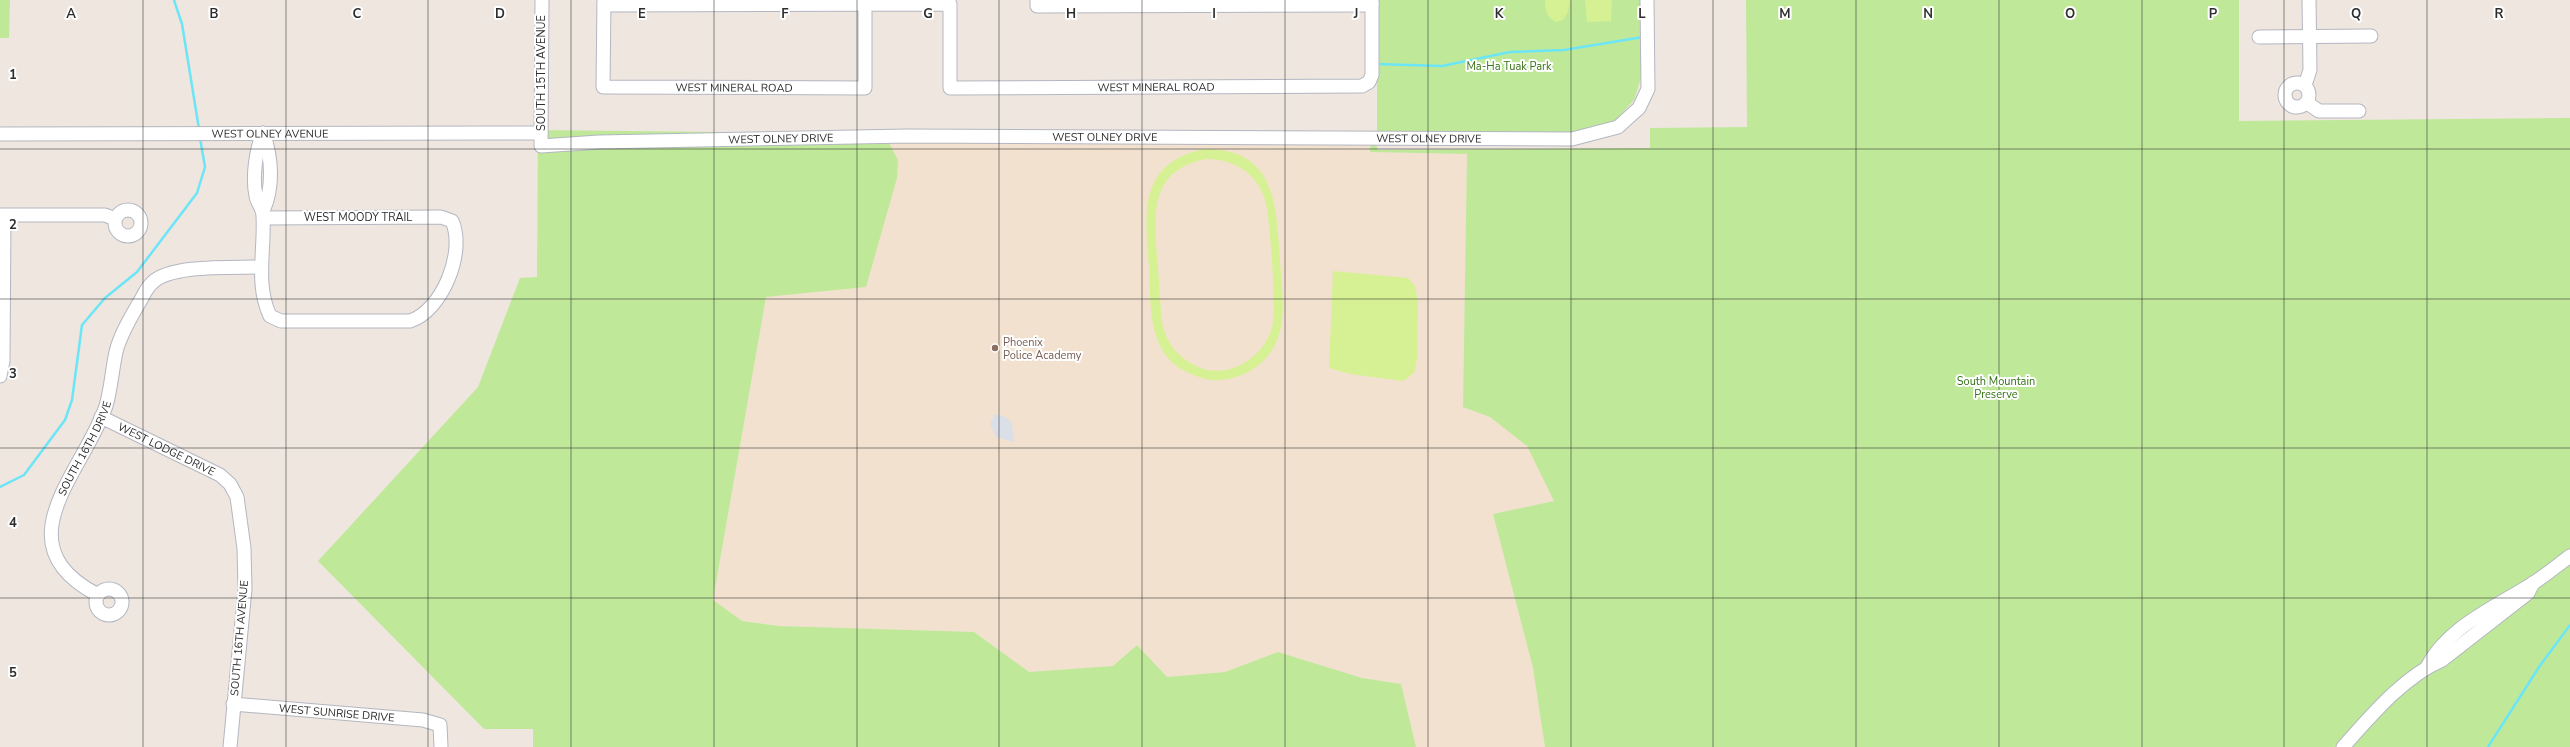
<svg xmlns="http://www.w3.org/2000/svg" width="2570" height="747" viewBox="0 0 2570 747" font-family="'Nunito Sans',sans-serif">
	<rect width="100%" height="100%" fill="#efe6df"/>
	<polygon fill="#f2e1ce" points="888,141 1371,141 1371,152 1467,154 1463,407 1490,417 1527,446 1554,501 1494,514 1533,668 1545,747 1416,747 1401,684 1362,678 1278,652 1225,672 1167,677 1137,645 1113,666 1028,672 974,632 779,626 742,621 713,601 766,297 866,287"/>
	<polygon fill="#dadfe8" points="995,414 1006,417 1012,423 1014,442 996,437 990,424"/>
	<g fill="#bfe999">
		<polygon points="0,0 10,0 9,38 0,38"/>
		<polygon points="1377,0 1641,0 1641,78 1634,100 1614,122 1576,133 1377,133"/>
		<polygon points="1746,0 2239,0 2239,121 2570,118 2570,747 1545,747 1533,668 1493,514 1554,501 1527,446 1490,417 1463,407 1467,154 1370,152 1371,141 888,141 898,160 897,178 866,287 766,297 713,600 742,621 779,626 974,632 1029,672 1113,666 1137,645 1167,677 1225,672 1278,652 1362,678 1401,684 1416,747 533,747 533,729 484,729 318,561 478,387 520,278 537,277 538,130 1374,139 1378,150 1650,148 1650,128 1747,127"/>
	</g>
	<g fill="#d6f194" fill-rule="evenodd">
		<path d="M1545 0H1570L1568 12 1563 20 1556 22C1547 18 1545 9 1545 0Z"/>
		<polygon points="1585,0 1612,0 1611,21 1587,22"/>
		<path d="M1205 149C1277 149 1276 206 1280 260 1282 296 1291 336 1261 363 1249 374 1234 379 1219 380 1208 381 1198 377 1189 373 1147 355 1151 306 1149 268 1145 215 1137 162 1205 149ZM1206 159C1225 159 1245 166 1256 182 1261 188 1264 196 1266 204 1270 223 1277 313 1272 328 1263 358 1229 380 1198 367 1178 358 1166 343 1162 322 1160 300 1159 279 1157 257 1154 212 1150 170 1206 159Z"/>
		<polygon points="1333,271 1408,278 1415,286 1418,302 1417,359 1414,373 1403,381 1350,374 1329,368"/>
	</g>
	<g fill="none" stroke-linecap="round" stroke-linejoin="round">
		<g stroke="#6ce5f7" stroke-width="2.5">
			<polyline points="174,0 182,24 199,129"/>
			<polyline points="1376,64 1442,66 1510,52 1564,50 1643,37"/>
			<polyline points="0,487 24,475 65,420 72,400 82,325 105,298 137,272 197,193 205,167 200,138"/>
			<polyline points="2488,747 2539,667 2570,625"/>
		</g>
		<defs>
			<g id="minor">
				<path id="s1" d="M542 0 541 146 599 142 907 136 1572 139 1618 127 1639 108 1648 89 1647 0"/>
				<path id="s2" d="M604 0 603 87 865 88V0"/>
				<polyline points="1037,0 1037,6 1372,5"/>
				<path id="s3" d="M604 5 950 4V88L1362 86 1369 82 1372 75V0"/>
				<polyline points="2259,37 2371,36"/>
				<circle cx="2297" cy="95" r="12"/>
				<polyline points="2305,85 2310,70 2309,0"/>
				<polyline points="2307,103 2319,111 2359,111"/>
				<path d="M263 133C256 150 252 177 256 196 257 203 263 208 263 216 265 250 255 284 270 316L281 321H410C442 311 466 252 452 221L441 217 264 218"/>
				<path d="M263 133C272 157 274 187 263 211"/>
				<path id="s4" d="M0 134 541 133"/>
				<circle cx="128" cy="223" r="13"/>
				<polyline points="0,215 105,215 115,219"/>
				<polyline points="0,376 3,361 4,216"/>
				<path id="s5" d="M101 417 220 475 230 484 237 497 244 548 245 589 230 747"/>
				<circle cx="109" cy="602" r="13"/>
				<path id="s6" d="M98 595C0 544 83 473 106 406 111 389 112 370 116 352 120 335 130 319 139 303 143 297 146 288 152 283 170 264 234 268 260 267"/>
				<path d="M2427 667C2448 626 2498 606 2535 582 2547 574 2558 565 2570 556"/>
				<path id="s7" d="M233 704 423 720 440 725 441 747"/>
				<path d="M2343 747C2371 716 2403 677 2442 660L2528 593 2533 583"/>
			</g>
		</defs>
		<use href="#minor" stroke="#b3b7c1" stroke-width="15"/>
		<use href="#minor" stroke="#fff" stroke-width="13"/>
	</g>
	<path fill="none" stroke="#2d2d2d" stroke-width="1" stroke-opacity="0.55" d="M143 0V747M286 0V747M428 0V747M571 0V747M714 0V747M857 0V747M999 0V747M1142 0V747M1285 0V747M1428 0V747M1571 0V747M1713 0V747M1856 0V747M1999 0V747M2142 0V747M2284 0V747M2427 0V747M0 149H2570M0 299H2570M0 448H2570M0 598H2570"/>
	<circle fill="#8d6e63" stroke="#fff" stroke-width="1.5" cx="995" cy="348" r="4"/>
	<g text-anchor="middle" stroke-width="4" stroke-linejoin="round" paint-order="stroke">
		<g font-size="11" fill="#357216" stroke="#fff">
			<text x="1509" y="70">Ma-Ha Tuak Park</text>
			<text x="1996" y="385">South Mountain<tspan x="1996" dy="13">Preserve</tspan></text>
		</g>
		<g font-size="11" fill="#2d2d2d" stroke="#fff">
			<text transform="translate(541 73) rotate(-90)" y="4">SOUTH 15TH AVENUE</text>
			<text dy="4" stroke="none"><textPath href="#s3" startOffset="636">WEST MINERAL ROAD</textPath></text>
			<text dy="4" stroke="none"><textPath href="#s2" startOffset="218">WEST MINERAL ROAD</textPath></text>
			<text dy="4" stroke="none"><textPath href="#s4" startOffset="270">WEST OLNEY AVENUE</textPath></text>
			<text dy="4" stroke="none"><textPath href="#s1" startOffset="710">WEST OLNEY DRIVE</textPath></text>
			<text dy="4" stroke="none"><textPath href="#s1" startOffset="386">WEST OLNEY DRIVE</textPath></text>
			<text dy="4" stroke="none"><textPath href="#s1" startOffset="1034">WEST OLNEY DRIVE</textPath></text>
			<text x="358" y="221">WEST MOODY TRAIL</text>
			<text dy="4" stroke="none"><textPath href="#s6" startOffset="174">SOUTH 16TH DRIVE</textPath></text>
			<text dy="4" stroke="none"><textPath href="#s5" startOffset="73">WEST LODGE DRIVE</textPath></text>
			<text transform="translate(239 638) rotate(-85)" y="4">SOUTH 16TH AVENUE</text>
			<text dy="4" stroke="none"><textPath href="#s7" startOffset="104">WEST SUNRISE DRIVE</textPath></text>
		</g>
		<g font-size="11" fill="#785e54" stroke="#fff" text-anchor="start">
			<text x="1003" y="346">Phoenix<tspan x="1003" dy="13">Police Academy</tspan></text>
		</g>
	</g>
	<g font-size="13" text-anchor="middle" font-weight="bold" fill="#2d2d2d" stroke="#fff" stroke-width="4" stroke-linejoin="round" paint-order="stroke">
		<text x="71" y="18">A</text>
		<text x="214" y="18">B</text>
		<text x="357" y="18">C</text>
		<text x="500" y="18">D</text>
		<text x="642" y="18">E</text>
		<text x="785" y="18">F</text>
		<text x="928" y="18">G</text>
		<text x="1071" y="18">H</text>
		<text x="1214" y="18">I</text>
		<text x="1356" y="18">J</text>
		<text x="1499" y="18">K</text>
		<text x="1642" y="18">L</text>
		<text x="1785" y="18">M</text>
		<text x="1928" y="18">N</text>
		<text x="2070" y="18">O</text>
		<text x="2213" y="18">P</text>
		<text x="2356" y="18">Q</text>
		<text x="2499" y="18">R</text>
		<text x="13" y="79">1</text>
		<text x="13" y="229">2</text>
		<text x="13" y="378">3</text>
		<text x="13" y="527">4</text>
		<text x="13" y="677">5</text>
	</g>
</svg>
